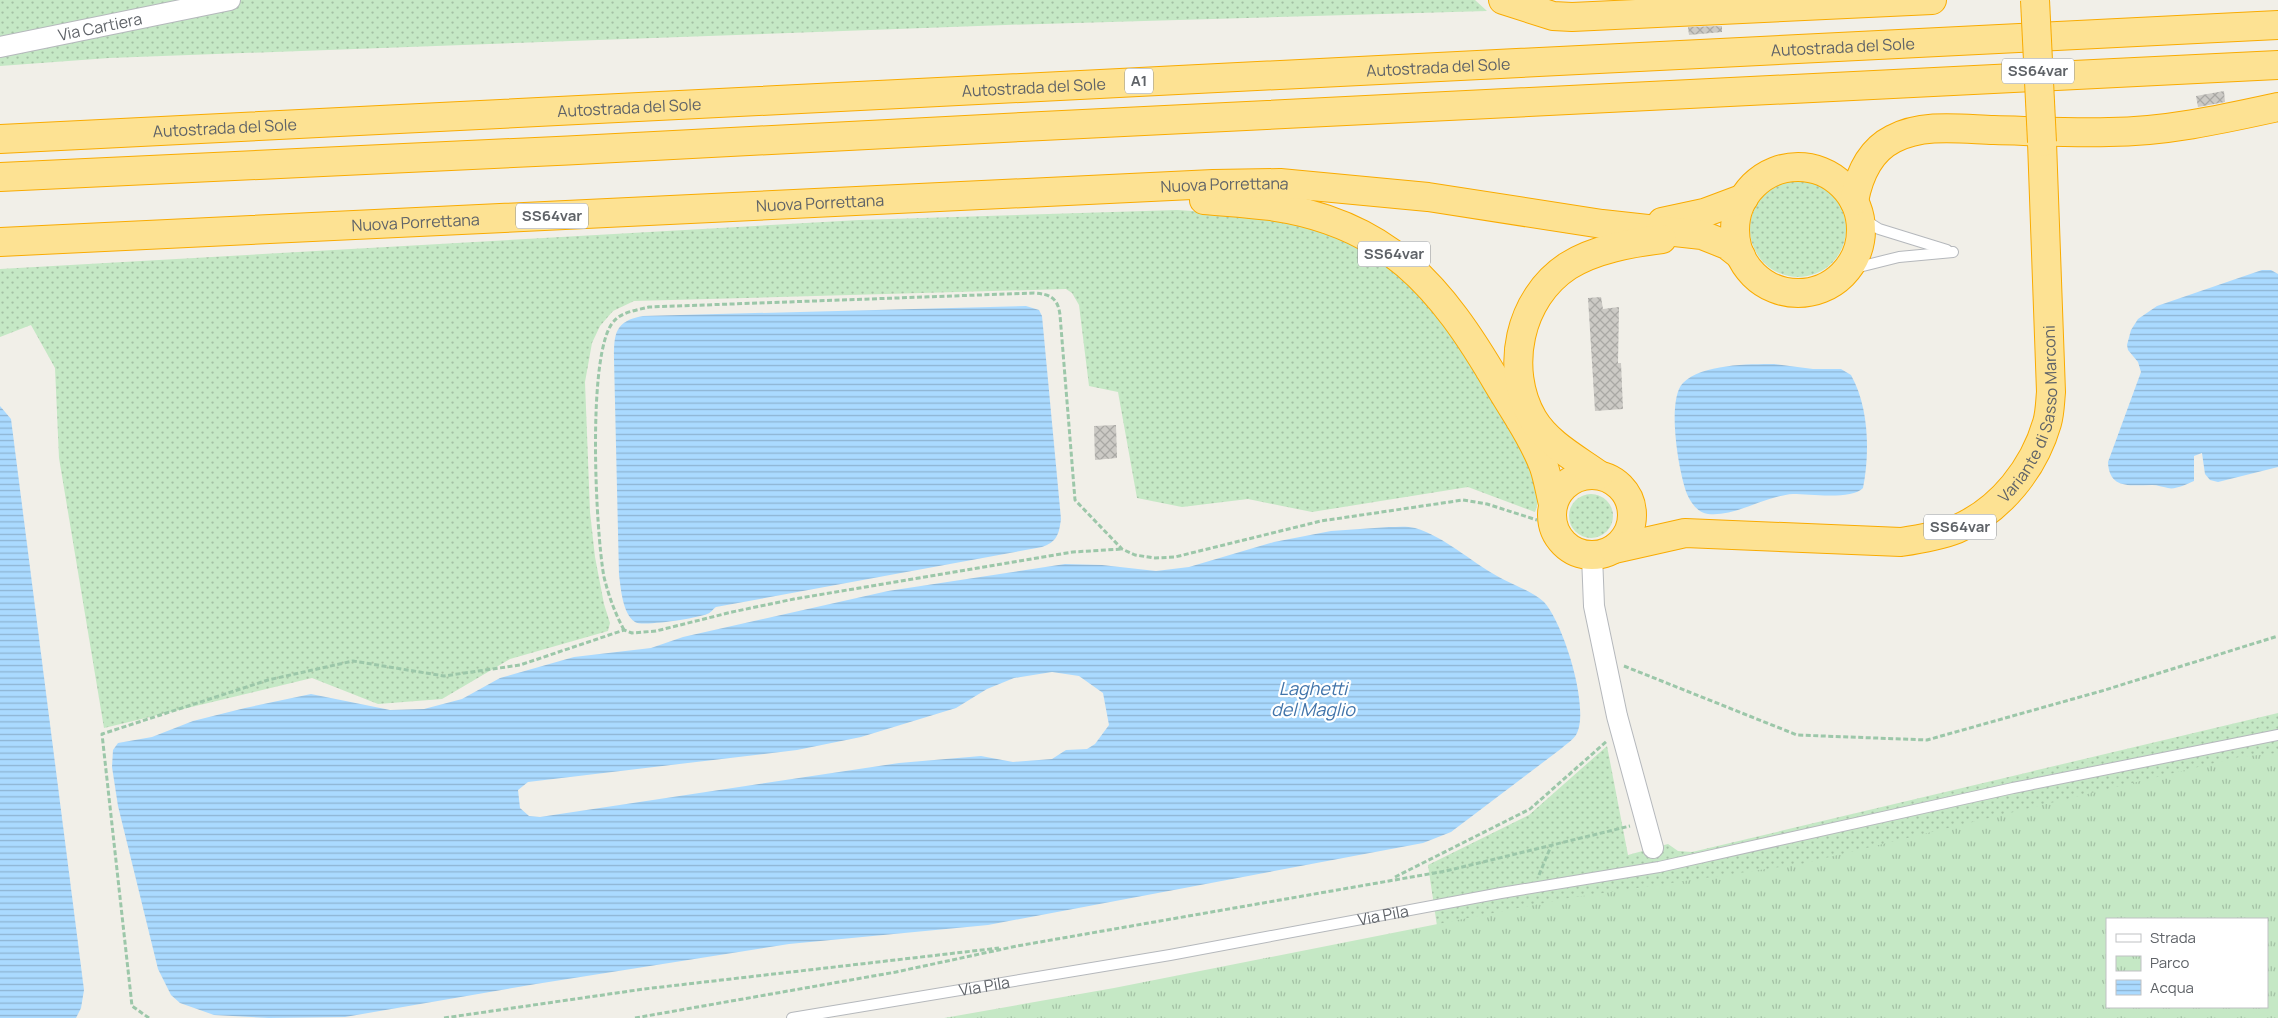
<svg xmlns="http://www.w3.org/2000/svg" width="2278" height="1018" viewBox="0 0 2278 1018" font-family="Manrope,sans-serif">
	<defs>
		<pattern id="grass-dots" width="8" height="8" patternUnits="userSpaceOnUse" patternTransform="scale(1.25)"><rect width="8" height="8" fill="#c5e8c5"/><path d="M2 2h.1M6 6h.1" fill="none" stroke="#a3c0a4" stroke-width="1.8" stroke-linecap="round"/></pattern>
		<pattern id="park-tufts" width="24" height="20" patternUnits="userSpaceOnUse" patternTransform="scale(1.25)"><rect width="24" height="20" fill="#c5e8c5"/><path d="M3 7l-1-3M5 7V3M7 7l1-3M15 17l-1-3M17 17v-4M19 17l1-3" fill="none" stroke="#a3c0a4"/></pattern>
		<pattern id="water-rules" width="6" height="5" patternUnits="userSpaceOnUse" patternTransform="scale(1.25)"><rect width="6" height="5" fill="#aadaff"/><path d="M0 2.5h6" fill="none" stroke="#8eb4d2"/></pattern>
		<pattern id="building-cross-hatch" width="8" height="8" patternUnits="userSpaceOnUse" patternTransform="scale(1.25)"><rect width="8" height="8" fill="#cccac5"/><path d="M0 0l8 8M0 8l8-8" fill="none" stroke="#a9a8a4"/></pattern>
	</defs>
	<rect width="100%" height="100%" fill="#f1efe8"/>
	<g fill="url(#grass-dots)" fill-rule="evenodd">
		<polygon points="0,0 1475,0 1487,11 1005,25 109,58 0,66"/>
		<circle cx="1798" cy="229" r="48"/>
		<path d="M1177 210 1270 216 1349 242 1372 253 1434 305 1529 461C1534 477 1542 496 1535 512L1468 487 1312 512 1248 499 1182 507 1137 498 1118 392 1089 386 1079 305 1072 293 1066 289 634 301 613 311 600 326 592 343 585 382 590 512 595 557 604 604 610 623 608 631 510 659 442 699 378 704 312 678 104 728 59 458 55 368 31 325 0 337V269L859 220Z"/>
		<circle cx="1591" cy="516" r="22"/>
		<path d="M2278 713V1018H1217L1210 975 1437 926 1428 865 1529 815 1607 746 1628 855 1668 844 1678 851 1692 852ZM2107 919H2267V1007H2107Z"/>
	</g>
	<path fill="url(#park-tufts)" fill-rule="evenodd" d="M2278 753V1018H944L1114 988 1569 898 1801 864 2239 757ZM2107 919H2267V1007H2107Z"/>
	<g fill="url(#water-rules)" fill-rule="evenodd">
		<path d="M2262 270H2271L2278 274V467L2218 482 2210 480 2205 474 2202 453 2194 456V481C2187 484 2175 490 2168 488 2162 487 2158 485 2152 485 2131 485 2109 490 2108 462L2141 372 2138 362 2128 350 2127 345 2131 330 2138 319 2157 306Z"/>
		<path d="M1026 306 1039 310 1042 316 1061 519C1059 534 1057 542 1042 547L716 607C713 609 711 613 707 614 698 618 642 627 635 622 622 613 621 588 619 575L614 359C614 333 615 321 643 316Z"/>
		<path d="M1774 364 1813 369H1841L1851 375C1869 407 1870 453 1863 488 1852 500 1810 494 1793 494 1765 496 1735 517 1708 514 1698 513 1691 503 1687 494 1679 474 1666 400 1683 383 1701 364 1750 364 1774 364Z"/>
		<polygon points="0,406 11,419 84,990 81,1008 76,1018 0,1018"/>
		<path d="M1389 527C1397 527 1407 526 1415 528 1445 537 1470 561 1497 576 1512 585 1531 590 1544 602 1563 622 1591 710 1576 735 1573 740 1566 744 1562 748L1451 832 1423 843 988 925 789 944 536 984 345 1017 269 1018 214 1015 180 1003 171 995 158 969 118 806 112 767 113 750 118 743 152 737 193 721 245 708 311 694 390 710 424 709 462 699 500 678 574 657 651 648 683 637 888 591 1065 564 1102 565 1156 571 1189 567 1274 542 1331 531ZM1052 672 1079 676 1103 693 1109 725 1095 744 1087 749 1066 750 1052 759 1013 762 981 756 899 763 540 817 529 816 520 808 518 790 528 782 797 750 861 737 956 708 987 689 1014 678Z"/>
	</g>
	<g fill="url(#building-cross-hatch)">
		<polygon points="1722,26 1722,32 1689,35 1688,27"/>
		<polygon points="2224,91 2225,102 2198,107 2196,96"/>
		<polygon points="1601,297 1603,309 1619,307 1618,363 1621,363 1623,409 1595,411 1588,298"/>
		<polygon points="1116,425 1117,458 1095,460 1094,426"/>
	</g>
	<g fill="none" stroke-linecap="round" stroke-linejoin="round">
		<defs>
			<g id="lane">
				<polyline points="1860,217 1879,229 1947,250"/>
				<polyline points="1847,270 1899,257 1953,252"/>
				<path id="s1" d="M792 1018 1170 955 1501 893 1659 867 2013 788 2278 735"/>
			</g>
			<g id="street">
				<path id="s2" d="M0 47 230 0"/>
				<polyline points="1592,556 1594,606 1617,716 1653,848"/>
			</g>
			<g id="highway">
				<polyline points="1503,0 1553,16 1572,17 1932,0"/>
				<path id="s3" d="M0 139 2278 25"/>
				<circle cx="1798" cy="230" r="63"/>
				<path d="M0 177C347 160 695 146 1042 126 1454 104 1866 83 2278 65"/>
				<path d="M1204 200C1226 202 1247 203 1269 206 1387 222 1441 286 1498 384 1514 411 1533 438 1544 467 1548 479 1550 492 1553 504"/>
				<path d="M1854 201C1859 175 1869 151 1893 139 1923 123 1962 129 1994 130 2033 131 2071 133 2109 132 2165 132 2223 119 2278 107"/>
				<polyline points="1662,222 1704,213 1744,198"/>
				<path id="s4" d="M0 242 1213 184 1280 183 1428 197 1602 224 1702 235 1727 245 1741 256"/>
				<circle cx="1592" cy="515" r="40"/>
				<path d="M1599 475C1577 459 1548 444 1533 419 1504 369 1519 298 1568 266 1595 249 1631 243 1662 239"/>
				<path id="s5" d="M1614 549 1685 533 1901 542C1921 539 1939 536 1957 529 2001 510 2034 468 2047 423 2050 413 2050 402 2051 392L2042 142"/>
			</g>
		</defs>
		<use href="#lane" stroke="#b5b8bc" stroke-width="12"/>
		<use href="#street" stroke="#b5b8bc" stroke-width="22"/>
		<use href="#highway" stroke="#f9ab00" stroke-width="30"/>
		<g stroke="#9cc7a9" stroke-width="3" stroke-dasharray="5 2.5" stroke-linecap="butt">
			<path d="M624 630C615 613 609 597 604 577 596 535 586 350 614 321 622 312 637 310 649 307L1034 293C1050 294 1058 298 1060 315L1075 500 1122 549 1135 555 1155 558 1175 557 1321 521 1463 500 1487 504 1537 520"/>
			<polyline points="1624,666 1797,735 1927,740 2105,690 2278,636"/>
			<polyline points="1539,875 1551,846"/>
			<polyline points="1395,877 1530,809 1607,741"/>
			<polyline points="149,1018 132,1006 102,734 268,680 353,661 444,676 520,665 624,630 632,633 656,631 732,612 794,599 1073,552 1122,549"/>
			<polyline points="444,1018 644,989 999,948"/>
			<polyline points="635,1018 896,972 1017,946 1446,871 1630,826"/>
		</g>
		<use href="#lane" stroke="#fff" stroke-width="10"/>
		<use href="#street" stroke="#fff" stroke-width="20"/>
		<use href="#highway" stroke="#fde293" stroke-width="28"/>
		<defs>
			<polyline id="highway-bridge" points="2035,0 2042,142"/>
		</defs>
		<use href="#highway-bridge" stroke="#f9ab00" stroke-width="30" stroke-linecap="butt"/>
		<use href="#highway-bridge" stroke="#fde293" stroke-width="28"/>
	</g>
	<g text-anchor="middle" stroke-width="4.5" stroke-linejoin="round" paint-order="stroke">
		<g fill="#fff" stroke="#8f9295" stroke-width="1">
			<rect x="2002" y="58.5" width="72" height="25" rx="4"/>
			<rect x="1125" y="68.5" width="28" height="25" rx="4"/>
			<rect x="516" y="203.5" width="72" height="25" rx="4"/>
			<rect x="1358" y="241.5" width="72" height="25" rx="4"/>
			<rect x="1924" y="514.5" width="72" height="25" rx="4"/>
		</g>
		<g font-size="15" font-weight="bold" fill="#5f6368">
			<text x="2038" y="76">SS64var</text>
			<text x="1139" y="86">A1</text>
			<text x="552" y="221">SS64var</text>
			<text x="1394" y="259">SS64var</text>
			<text x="1960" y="532">SS64var</text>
		</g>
		<g font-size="16" fill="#5f6368" stroke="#fff">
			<text dy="6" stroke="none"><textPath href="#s2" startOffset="102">Via Cartiera</textPath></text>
			<text dy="6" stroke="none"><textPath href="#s3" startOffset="1845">Autostrada del Sole</textPath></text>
			<text dy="6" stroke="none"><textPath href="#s3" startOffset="1440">Autostrada del Sole</textPath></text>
			<text dy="6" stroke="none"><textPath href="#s3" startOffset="1035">Autostrada del Sole</textPath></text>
			<text dy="6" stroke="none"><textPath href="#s3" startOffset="630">Autostrada del Sole</textPath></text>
			<text dy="6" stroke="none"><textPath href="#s3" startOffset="225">Autostrada del Sole</textPath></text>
			<text dy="6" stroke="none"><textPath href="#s4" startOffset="1226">Nuova Porrettana</textPath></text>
			<text dy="6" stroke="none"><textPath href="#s4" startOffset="821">Nuova Porrettana</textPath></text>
			<text dy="6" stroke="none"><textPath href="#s4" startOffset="416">Nuova Porrettana</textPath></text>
			<text dy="6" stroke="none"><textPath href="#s5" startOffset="494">Variante di Sasso Marconi</textPath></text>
			<text dy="6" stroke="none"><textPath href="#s1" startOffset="600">Via Pila</textPath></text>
			<text dy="6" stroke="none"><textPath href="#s1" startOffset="195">Via Pila</textPath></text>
		</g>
		<g font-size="18" font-style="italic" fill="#4174aa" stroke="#fff">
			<text x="1313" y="695">Laghetti<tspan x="1313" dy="21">del Maglio</tspan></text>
		</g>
	</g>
	<rect x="2106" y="918" width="162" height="90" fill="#ffffff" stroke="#bfc1c3"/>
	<rect x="2116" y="934" width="25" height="8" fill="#ffffff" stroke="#bfc1c3"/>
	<text x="2150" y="943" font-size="15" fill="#5f6368">Strada</text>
	<rect x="2116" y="956" width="25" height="15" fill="url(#park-tufts)" stroke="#bfc1c3"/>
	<text x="2150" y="968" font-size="15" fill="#5f6368">Parco</text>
	<rect x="2116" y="980" width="25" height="15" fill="url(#water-rules)" stroke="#bfc1c3"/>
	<text x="2150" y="993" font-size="15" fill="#5f6368">Acqua</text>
</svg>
